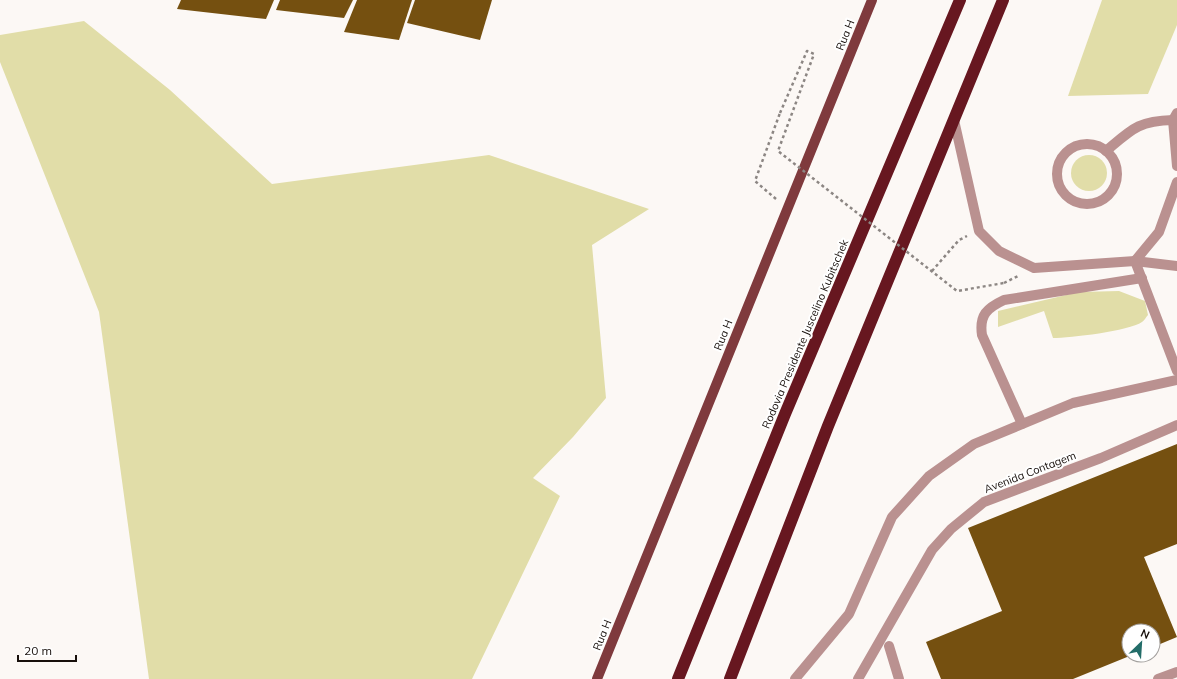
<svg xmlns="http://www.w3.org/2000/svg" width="1177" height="679" viewBox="0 0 1177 679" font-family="Mulish,sans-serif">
	<rect width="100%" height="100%" fill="#fcf8f5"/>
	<g fill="#e1dda8">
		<polygon points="1102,0 1177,0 1177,25 1148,94 1068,96"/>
		<polygon points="84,21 170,90 272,184 489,155 649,209 592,245 606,398 573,437 533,478 560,496 472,679 149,679 99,312 0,62 0,35"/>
		<circle cx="1089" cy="173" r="18"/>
		<path d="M1119 291 1145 301 1148 315C1146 317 1144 321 1142 322 1129 331 1070 338 1053 338L1044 311 998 327V311L1079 292Z"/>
	</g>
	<g fill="#755010">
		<polygon points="181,0 274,0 266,19 177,9"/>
		<polygon points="280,0 353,0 344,18 276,10"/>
		<polygon points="357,0 412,0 399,40 344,32"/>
		<polygon points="415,0 492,0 480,40 407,23"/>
		<polygon points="1177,444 1177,544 1144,557 1177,637 1153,647 1153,631 1129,631 1129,655 1132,655 1073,679 941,679 926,642 1002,611 968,528"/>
	</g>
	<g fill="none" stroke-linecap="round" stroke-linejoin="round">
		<g stroke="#8c8683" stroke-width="2.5" stroke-dasharray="3 3" stroke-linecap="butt">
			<polyline points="776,199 755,181 780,113"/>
			<polyline points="932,271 959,240 967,236"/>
			<polyline points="1004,283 1018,276"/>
		</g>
		<g stroke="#ba9190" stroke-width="10">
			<polyline points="1177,113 1173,120 1177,166"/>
			<polyline points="954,120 979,231 999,251 1034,268 1135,261 1177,266"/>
			<circle cx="1087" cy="174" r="30"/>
			<path d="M1106 151C1132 129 1138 121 1173 120"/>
			<polyline points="1135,261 1177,371"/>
			<polyline points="1135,261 1159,232 1177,182"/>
			<path d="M1022 424 982 335C979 315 987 308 1004 300L1142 278"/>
			<polyline points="889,646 899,679"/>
			<polyline points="795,679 849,614 892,517 929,476 974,444 1073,403 1177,380"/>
			<polyline points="858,679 932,550 951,529 984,502 1101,458 1177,425"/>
			<polyline points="1158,679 1177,672"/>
		</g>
		<polyline stroke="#7f3a3d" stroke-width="10" points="597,679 872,0"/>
		<g stroke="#671720" stroke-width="12">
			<polyline points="678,679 785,414 960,0"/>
			<polyline points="730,679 828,426 1003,0"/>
		</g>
		<polyline stroke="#8c8683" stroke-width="2.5" stroke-dasharray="3 3" stroke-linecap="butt" points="780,113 807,51 814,54 778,151 957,291 1004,283"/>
	</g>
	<g text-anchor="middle" stroke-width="4" stroke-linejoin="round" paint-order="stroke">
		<g font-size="11" fill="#170f0b" stroke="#fff">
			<text transform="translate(845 35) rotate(-68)" y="4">Rua H</text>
			<text transform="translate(805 334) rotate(-67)" y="4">Rodovia Presidente Juscelino Kubitschek</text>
			<text transform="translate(723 335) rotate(-68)" y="4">Rua H</text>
			<text transform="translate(1030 472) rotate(-21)" y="4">Avenida Contagem</text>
			<text transform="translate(602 635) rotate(-68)" y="4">Rua H</text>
		</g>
	</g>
	<g transform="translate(1141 643) rotate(25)"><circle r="19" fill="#ffffff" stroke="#a29f9d"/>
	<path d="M0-3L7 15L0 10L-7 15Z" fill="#236d69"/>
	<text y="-6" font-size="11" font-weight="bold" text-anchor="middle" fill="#170f0b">N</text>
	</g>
	<path d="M18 655v6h58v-6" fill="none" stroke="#170f0b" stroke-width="2"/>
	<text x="24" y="655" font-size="12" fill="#170f0b" stroke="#ffffff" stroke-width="3" paint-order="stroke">20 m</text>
</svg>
